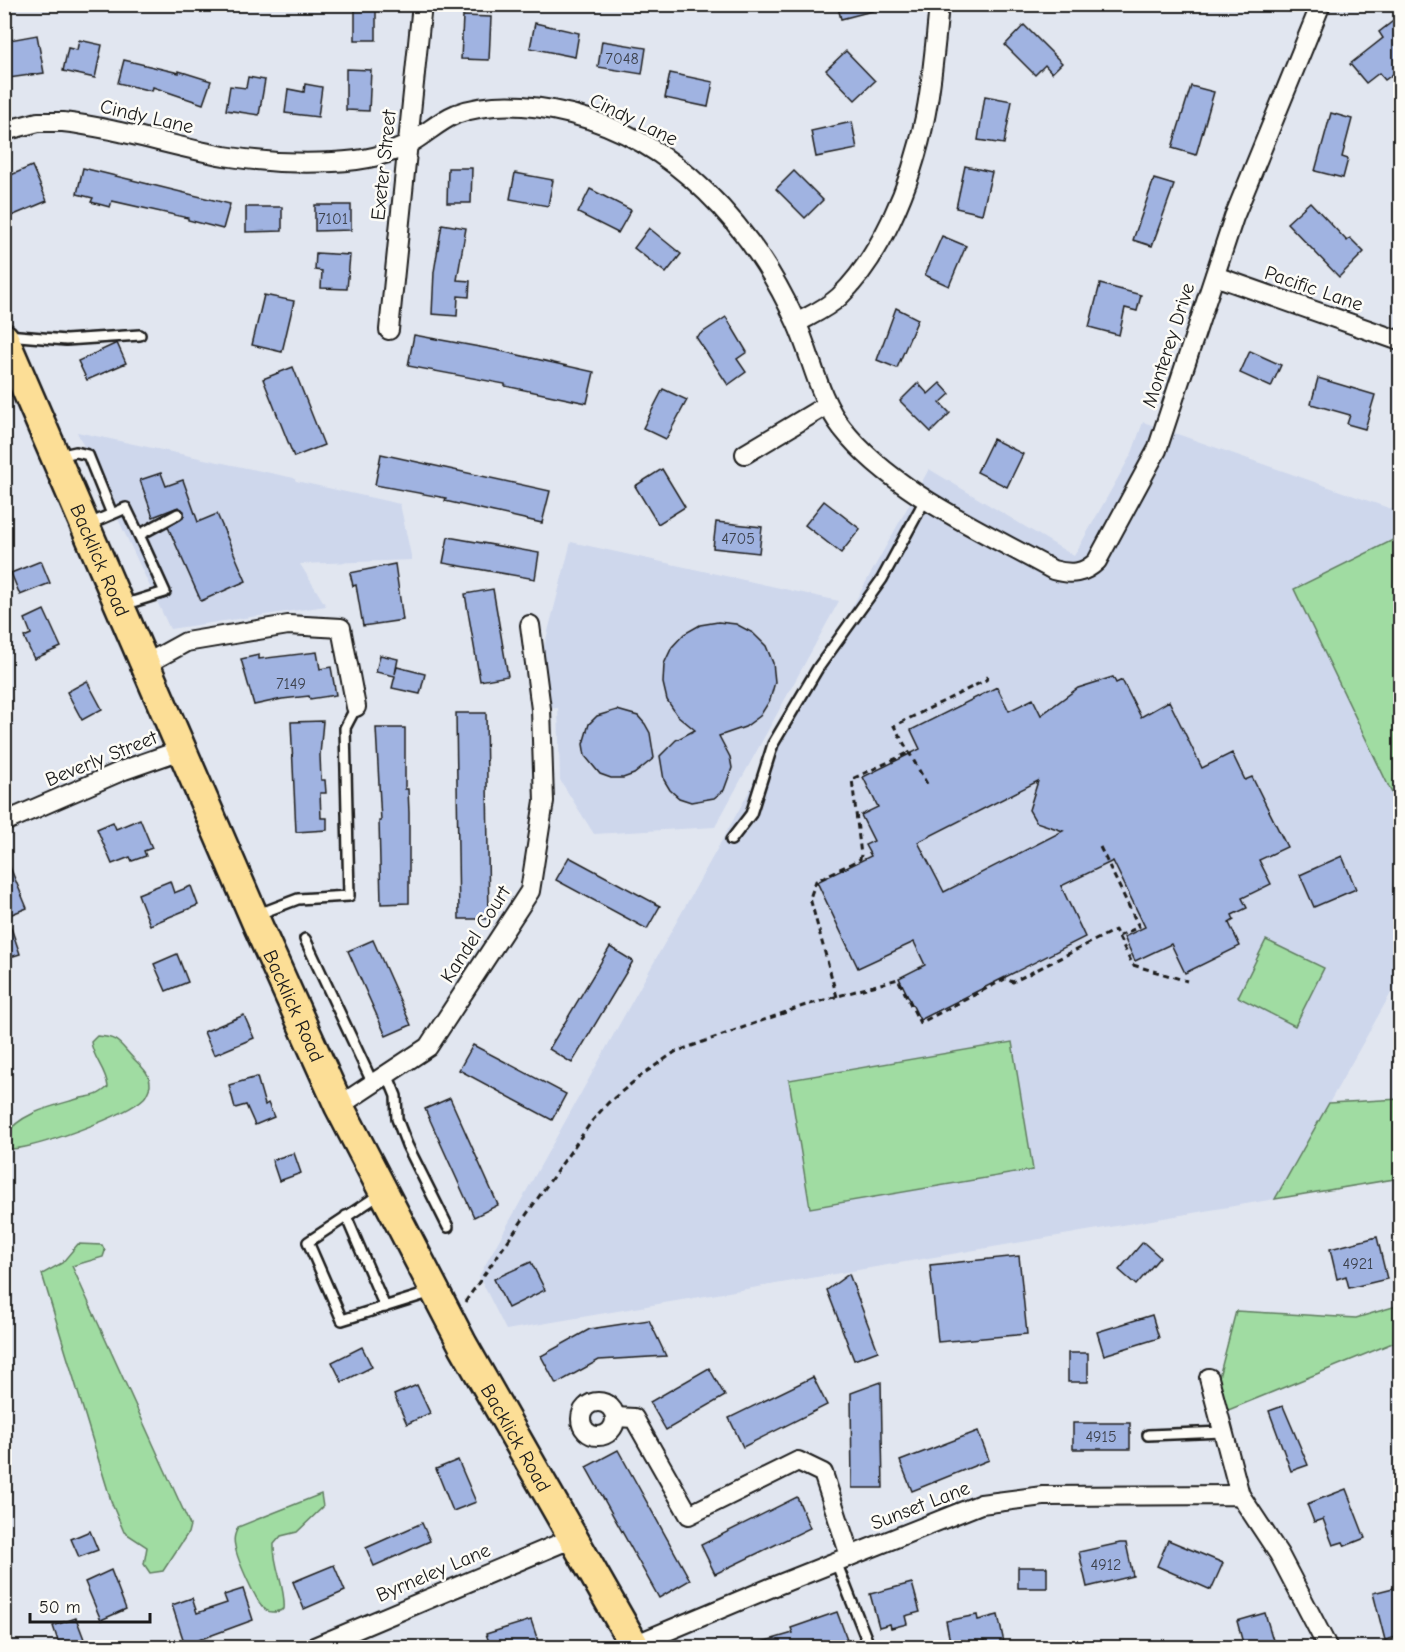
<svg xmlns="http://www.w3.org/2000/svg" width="1405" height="1652" viewBox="0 0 1405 1652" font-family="'Comic Neue',sans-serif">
	<rect width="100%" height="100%" fill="#e1e6f0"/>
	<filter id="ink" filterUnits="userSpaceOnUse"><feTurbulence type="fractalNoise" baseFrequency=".0167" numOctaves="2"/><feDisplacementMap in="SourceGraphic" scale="12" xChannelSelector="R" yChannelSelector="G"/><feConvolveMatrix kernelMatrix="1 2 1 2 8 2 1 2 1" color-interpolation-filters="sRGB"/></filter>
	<g filter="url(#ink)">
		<g fill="#ced7ec">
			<polygon points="1143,422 1400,512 1400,977 1275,1199 506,1330 479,1276 929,469 1074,556 1132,453"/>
			<polygon points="77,432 294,478 296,481 400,504 412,560 300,564 326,606 170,629"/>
			<polygon points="571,542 839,601 715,827 594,834 560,780 558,708 545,709 542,655"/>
		</g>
		<g fill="#a0dca2" stroke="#5e7c5f" stroke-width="1.5">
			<polygon points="1397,538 1400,545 1400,810 1294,589"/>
			<polygon points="1266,940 1324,968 1295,1026 1238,997"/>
			<path d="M97 1036C120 1037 119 1044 134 1059 141 1066 151 1074 150 1086 149 1089 146 1096 144 1098 126 1116 36 1148 11 1149L5 1136C19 1114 49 1107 74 1100 90 1095 94 1099 108 1087 106 1068 93 1059 91 1042Z"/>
			<polygon points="1012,1042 1033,1170 810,1208 789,1080"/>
			<polygon points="1400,1099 1400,1178 1275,1199 1329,1103"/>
			<polygon points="78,1244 102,1245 105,1251 103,1257 72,1266 190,1525 188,1533 163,1571 150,1573 144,1564 147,1547 124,1532 112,1504 42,1274 62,1263"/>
			<polygon points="1400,1305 1400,1340 1226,1411 1219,1377 1236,1311 1356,1318"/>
			<path d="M321 1494 323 1507 297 1532 281 1536 274 1544C273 1567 286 1587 284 1609 278 1612 272 1614 266 1610 256 1603 237 1559 235 1546 233 1538 235 1534 238 1527Z"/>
		</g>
		<g fill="#a0b3e1" stroke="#1c1c1c" stroke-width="1.5" fill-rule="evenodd">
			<rect x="355" y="4" width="21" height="36"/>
			<polygon points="837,4 879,4 880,9 841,19"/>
			<polygon points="1401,15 1401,68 1385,80 1379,73 1366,83 1350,64 1383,38 1379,32"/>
			<polygon points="463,16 491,17 489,60 461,59"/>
			<polygon points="535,23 579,33 575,57 530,48"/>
			<polygon points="1024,25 1062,63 1052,73 1045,65 1035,75 1005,45"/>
			<polygon points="37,35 44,73 9,78 4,41"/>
			<polygon points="79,40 102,45 95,78 63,71 68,48 77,50"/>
			<polygon points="602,41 646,48 642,74 598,67"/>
			<polygon points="846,51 875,81 855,100 826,70"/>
			<polygon points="124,60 179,73 179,71 211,81 203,104 153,87 152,91 118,83"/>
			<polygon points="346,69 371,70 369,111 346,110"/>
			<polygon points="670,73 713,82 708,107 665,98"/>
			<polygon points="248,77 265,80 259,115 226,110 230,86 246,88"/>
			<polygon points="305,84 322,87 318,117 285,113 288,89 304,92"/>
			<polygon points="1191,86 1214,92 1196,155 1172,148"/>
			<polygon points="985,96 1012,101 1004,144 978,140"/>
			<polygon points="1331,113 1352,119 1342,157 1348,159 1343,178 1315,171"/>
			<polygon points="852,122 857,149 816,157 811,131"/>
			<polygon points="32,166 47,201 9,217 4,207 4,178"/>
			<polygon points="965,166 992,172 982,214 956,208"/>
			<polygon points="83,168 230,204 223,229 188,220 188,218 112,201 110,207 91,202 93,198 77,194"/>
			<polygon points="448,168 472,168 471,203 447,203"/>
			<polygon points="794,171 823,200 805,218 776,189"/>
			<polygon points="515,173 553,180 548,206 510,199"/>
			<polygon points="1154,179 1174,185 1152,246 1133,240"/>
			<polygon points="590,189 631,210 618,233 578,213"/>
			<polygon points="1310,202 1347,241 1350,238 1364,252 1339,277 1287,223"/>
			<polygon points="315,205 351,205 351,230 315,231"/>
			<polygon points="246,207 282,207 282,231 246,232"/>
			<polygon points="442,224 466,228 457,280 470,281 469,297 458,296 457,316 432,314 434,272"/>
			<polygon points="649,228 681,254 666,273 634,248"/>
			<polygon points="942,236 966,246 949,286 925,275"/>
			<polygon points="316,253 350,255 347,289 321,288 322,271 315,270"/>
			<polygon points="1100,284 1141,295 1137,311 1125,308 1119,335 1089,327"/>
			<polygon points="264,295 294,301 282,352 252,345"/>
			<polygon points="896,308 918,319 897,368 877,360"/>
			<polygon points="726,317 747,352 737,359 746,372 728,385 696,337"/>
			<polygon points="414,335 496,350 594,372 587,403 505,386 505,384 408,366"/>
			<polygon points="117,343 126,363 87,380 78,361"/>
			<polygon points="1250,351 1281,365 1271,387 1240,373"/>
			<polygon points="293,367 324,445 294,457 263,379"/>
			<polygon points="1318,378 1375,395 1365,429 1347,424 1350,415 1311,404"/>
			<polygon points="918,383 928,394 940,383 950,394 940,403 950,413 931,432 900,401"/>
			<polygon points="663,389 687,400 666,439 643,428"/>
			<polygon points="993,439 1023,454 1007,487 977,472"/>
			<polygon points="381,454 550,491 542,523 445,501 446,498 375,485"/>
			<polygon points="662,469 685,507 658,524 635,486"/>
			<polygon points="161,473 166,486 183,480 198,522 217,514 246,581 201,601 168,527 183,518 184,511 178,507 153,517 140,480"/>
			<polygon points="824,501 860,529 841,553 805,525"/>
			<polygon points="716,522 762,527 759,553 713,548"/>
			<polygon points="448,537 539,553 535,579 443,563"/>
			<polygon points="41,561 50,583 20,595 11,573"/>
			<polygon points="395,564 403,620 363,626 356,585 353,586 350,573"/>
			<polygon points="493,589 508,676 480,681 465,594"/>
			<polygon points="44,610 61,647 34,659 24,637 31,634 25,619"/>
			<polygon points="718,622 736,624 753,633 766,646 773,663 775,682 770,700 760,716 745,727 719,736 730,757 732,768 724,790 714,798 691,802 679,798 670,790 664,780 660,756 676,740 695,730 677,715 667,700 663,683 664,664 672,647 684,634 700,625"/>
			<polygon points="317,652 320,669 331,667 336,695 310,699 309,696 282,699 254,705 241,659 259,655 259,659"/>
			<polygon points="380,655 398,659 395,674 397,667 425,674 420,694 392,688 395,676 376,672"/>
			<path d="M1113 677 1116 683 1122 680 1141 717 1169 701 1202 768 1232 753 1245 780 1252 777 1287 847 1259 860 1271 884 1242 898 1247 908 1232 915 1234 920 1229 923 1240 946 1185 973 1171 944 1135 961 1124 937 1145 927 1113 861 1061 886 1085 937 920 1020 899 978 925 965 914 942 858 968 817 882 871 856 865 845 874 841 861 815 878 807 863 777 920 749 911 730 997 687 1009 711 1033 699 1041 715 1078 688ZM1038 781 1029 810 1036 822 1063 831 944 892 918 842Z"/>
			<polygon points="87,681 102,709 82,720 67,692"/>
			<polygon points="617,710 638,716 645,724 650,733 654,758 634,774 623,778 611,778 600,774 585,756 583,744 589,724 597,716"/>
			<polygon points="456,713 486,713 489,919 459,919"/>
			<polygon points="323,721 320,755 321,780 325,780 326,793 320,793 321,818 327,818 327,830 296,832 291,722"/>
			<polygon points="376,728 405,728 405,789 408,789 409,813 409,903 381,904 379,821 381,821"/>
			<polygon points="140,819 152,848 144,851 146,856 132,861 130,857 112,864 97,829 113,822 116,829"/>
			<polygon points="5,855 27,908 7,916 20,954 4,959"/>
			<polygon points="1342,856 1356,889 1314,907 1300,875"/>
			<polygon points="569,857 660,906 647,929 556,880"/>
			<polygon points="170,881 174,893 191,886 198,905 150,925 138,894"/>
			<polygon points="373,940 411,1025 386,1036 348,951"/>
			<polygon points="610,947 633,961 572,1063 549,1049"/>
			<polygon points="177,954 188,982 166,991 154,964"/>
			<polygon points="244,1015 254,1038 214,1055 204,1032"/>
			<polygon points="473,1045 566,1094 552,1120 459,1070"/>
			<polygon points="257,1077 265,1105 268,1103 274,1117 255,1125 246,1105 235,1108 229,1085"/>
			<polygon points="450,1098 498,1205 474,1217 425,1109"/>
			<polygon points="294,1153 301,1173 279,1181 272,1160"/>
			<polygon points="1377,1237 1387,1279 1349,1288 1346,1276 1337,1279 1330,1249"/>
			<polygon points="1143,1242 1160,1257 1136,1285 1119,1270"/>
			<polygon points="1019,1256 1027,1334 938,1342 930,1265"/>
			<polygon points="531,1262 545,1290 508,1308 494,1279"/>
			<polygon points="849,1274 878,1351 854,1360 827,1290"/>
			<polygon points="1152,1315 1159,1338 1104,1355 1097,1332"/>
			<polygon points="649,1320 666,1356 599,1360 556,1384 541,1356 590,1329"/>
			<polygon points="362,1347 372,1367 342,1382 332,1362"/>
			<rect x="1068" y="1353" width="20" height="29"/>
			<polygon points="709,1368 725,1396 666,1430 650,1402"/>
			<polygon points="813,1377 827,1405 743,1447 729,1418"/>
			<polygon points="881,1382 883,1488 852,1488 851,1393"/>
			<polygon points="417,1385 430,1413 407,1424 394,1395"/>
			<polygon points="1283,1406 1308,1465 1291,1471 1269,1411"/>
			<rect x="1073" y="1423" width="57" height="26"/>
			<polygon points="978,1431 989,1460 912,1491 900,1461"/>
			<polygon points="618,1450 690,1580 659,1598 586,1467"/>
			<polygon points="458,1460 476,1502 453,1511 436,1469"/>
			<polygon points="1346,1489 1365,1538 1345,1546 1343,1542 1333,1545 1323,1519 1314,1522 1307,1504"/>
			<polygon points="797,1497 810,1528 715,1574 701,1545"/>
			<polygon points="422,1523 430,1541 374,1566 366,1548"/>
			<polygon points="90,1531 98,1550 79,1557 71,1539"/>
			<polygon points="1168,1540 1223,1563 1211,1590 1157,1566"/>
			<polygon points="1120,1543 1126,1543 1133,1576 1087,1587 1079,1552"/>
			<polygon points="334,1565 345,1591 304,1609 293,1582"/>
			<rect x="1018" y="1567" width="29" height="21"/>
			<polygon points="111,1570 126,1609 101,1620 85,1582"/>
			<polygon points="912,1583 920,1612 905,1616 907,1624 891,1628 890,1624 879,1627 870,1594"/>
			<polygon points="1401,1586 1401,1636 1385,1640 1373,1593"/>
			<polygon points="243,1589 253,1620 185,1645 172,1605 192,1598 197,1613 227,1603 224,1595"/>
			<polygon points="837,1612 847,1639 822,1647 755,1647 755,1644 793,1633 791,1628"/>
			<polygon points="1265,1613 1275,1647 1244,1647 1237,1621"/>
			<polygon points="977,1615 978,1620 998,1615 1005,1647 987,1647 985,1641 951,1647 946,1621"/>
			<polygon points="76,1618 87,1647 60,1647 53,1626"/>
			<polygon points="531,1620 540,1647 491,1647 486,1634"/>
		</g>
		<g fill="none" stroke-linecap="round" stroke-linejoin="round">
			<defs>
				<g id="lane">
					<polyline points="7,335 66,340 140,335"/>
					<polyline points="58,456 76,452 88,455 112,514"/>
					<polyline points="87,525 126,508 139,535"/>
					<polyline points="123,605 165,592 139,535 178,514"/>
					<polyline points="731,840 751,814 773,744 818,668 882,579 926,498"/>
					<polyline points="256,915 298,899 349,896 345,728 356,707"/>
					<polyline points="305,939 373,1084"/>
					<polyline points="387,1074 396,1096 397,1119 407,1145 448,1227"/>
					<polyline points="382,1193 308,1242 342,1320 432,1292"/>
					<polyline points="346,1216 385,1307"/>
					<polyline points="1148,1435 1223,1432"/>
					<polyline points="836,1562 870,1648"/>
				</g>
				<g id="street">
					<path d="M4 131 38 122H63C117 128 170 146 224 156 261 162 296 164 333 162 359 161 388 156 410 143 426 134 439 121 456 114 492 101 535 105 571 114 675 140 753 227 796 322 812 357 818 397 842 428 892 492 983 531 1053 570 1071 575 1084 574 1097 561L1157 450 1234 217 1321 4"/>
					<polyline points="1215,276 1400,341"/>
					<path d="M797 323C811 315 827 308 839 297 861 276 878 248 891 221 926 147 932 85 939 4"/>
					<polyline points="389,330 422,4"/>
					<polyline points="745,454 827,405"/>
					<polyline points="146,664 186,642 288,625 341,628 356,707"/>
					<polyline points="4,822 124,770 181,750"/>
					<polyline points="339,1106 428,1047 530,891 544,801 541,709 530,625"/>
					<polyline points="1209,1378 1240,1495"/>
					<circle cx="598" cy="1419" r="17"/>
					<polyline points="616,1417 634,1418 689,1515 798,1461 823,1473 850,1556"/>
					<polyline points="634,1645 770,1588 981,1504 1043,1496 1240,1495 1279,1554 1328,1648"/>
					<polyline points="312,1648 573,1538"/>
				</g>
				<g id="primary">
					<path id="s1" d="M4 338 258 926 339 1106 463 1345 636 1648"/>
				</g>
			</defs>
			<use href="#lane" stroke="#1c1c1c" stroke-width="14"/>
			<use href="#street" stroke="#1c1c1c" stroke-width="22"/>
			<use href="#primary" stroke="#1c1c1c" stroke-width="33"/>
			<g stroke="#1c1c1c" stroke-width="3" stroke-dasharray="6 4.5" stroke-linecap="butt">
				<polyline points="927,784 894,726 986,680 990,673"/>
				<polyline points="1100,847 1140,929"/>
				<polyline points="1119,936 1139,927"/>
				<polyline points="837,997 810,898 816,881 860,859 861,855 852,779 908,753"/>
				<polyline points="465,1302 592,1121 608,1103 643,1074 675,1052 803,1006 898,979 920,1023 1005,979 1013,982 1115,930 1133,965 1187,981"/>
			</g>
			<use href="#lane" stroke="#fdfcf7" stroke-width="9"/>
			<use href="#street" stroke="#fdfcf7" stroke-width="18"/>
			<use href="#primary" stroke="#fcde96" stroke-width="28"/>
		</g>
	</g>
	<g text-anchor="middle" stroke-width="5" stroke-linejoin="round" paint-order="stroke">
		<g font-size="16" fill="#3d424d">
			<text x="622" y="64">7048</text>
			<text x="333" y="224">7101</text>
			<text x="738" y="544">4705</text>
			<text x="291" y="689">7149</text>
			<text x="1358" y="1269">4921</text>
			<text x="1101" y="1442">4915</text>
			<text x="1106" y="1570">4912</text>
		</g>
		<g font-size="20" fill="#1c1c1c" stroke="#fdfcf7">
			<text transform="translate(147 116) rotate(13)" y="7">Cindy Lane</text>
			<text transform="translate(634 119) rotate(26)" y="7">Cindy Lane</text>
			<text transform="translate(383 165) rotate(-84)" y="7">Exeter Street</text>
			<text transform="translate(1314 288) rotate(19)" y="7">Pacific Lane</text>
			<text transform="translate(1168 345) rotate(-72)" y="7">Monterey Drive</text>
			<text dy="7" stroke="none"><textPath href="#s1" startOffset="242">Backlick Road</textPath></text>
			<text transform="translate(101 758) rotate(-22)" y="7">Beverly Street</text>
			<text transform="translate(475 934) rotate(-57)" y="7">Kandel Court</text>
			<text dy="7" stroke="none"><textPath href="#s1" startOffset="728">Backlick Road</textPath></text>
			<text dy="7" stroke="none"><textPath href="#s1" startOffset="1214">Backlick Road</textPath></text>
			<text transform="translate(920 1505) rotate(-21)" y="7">Sunset Lane</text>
			<text transform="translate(433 1572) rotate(-23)" y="7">Byrneley Lane</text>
		</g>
	</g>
	<rect width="1405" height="1652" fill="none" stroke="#fdfcf7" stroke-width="24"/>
	<rect x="12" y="12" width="1381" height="1628" fill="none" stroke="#1c1c1c" stroke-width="2" filter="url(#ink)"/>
	<path d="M30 1613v9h120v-9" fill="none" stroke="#1c1c1c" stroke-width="3"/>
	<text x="39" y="1613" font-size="18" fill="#1c1c1c" stroke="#fdfcf7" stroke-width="4.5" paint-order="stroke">50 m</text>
</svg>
